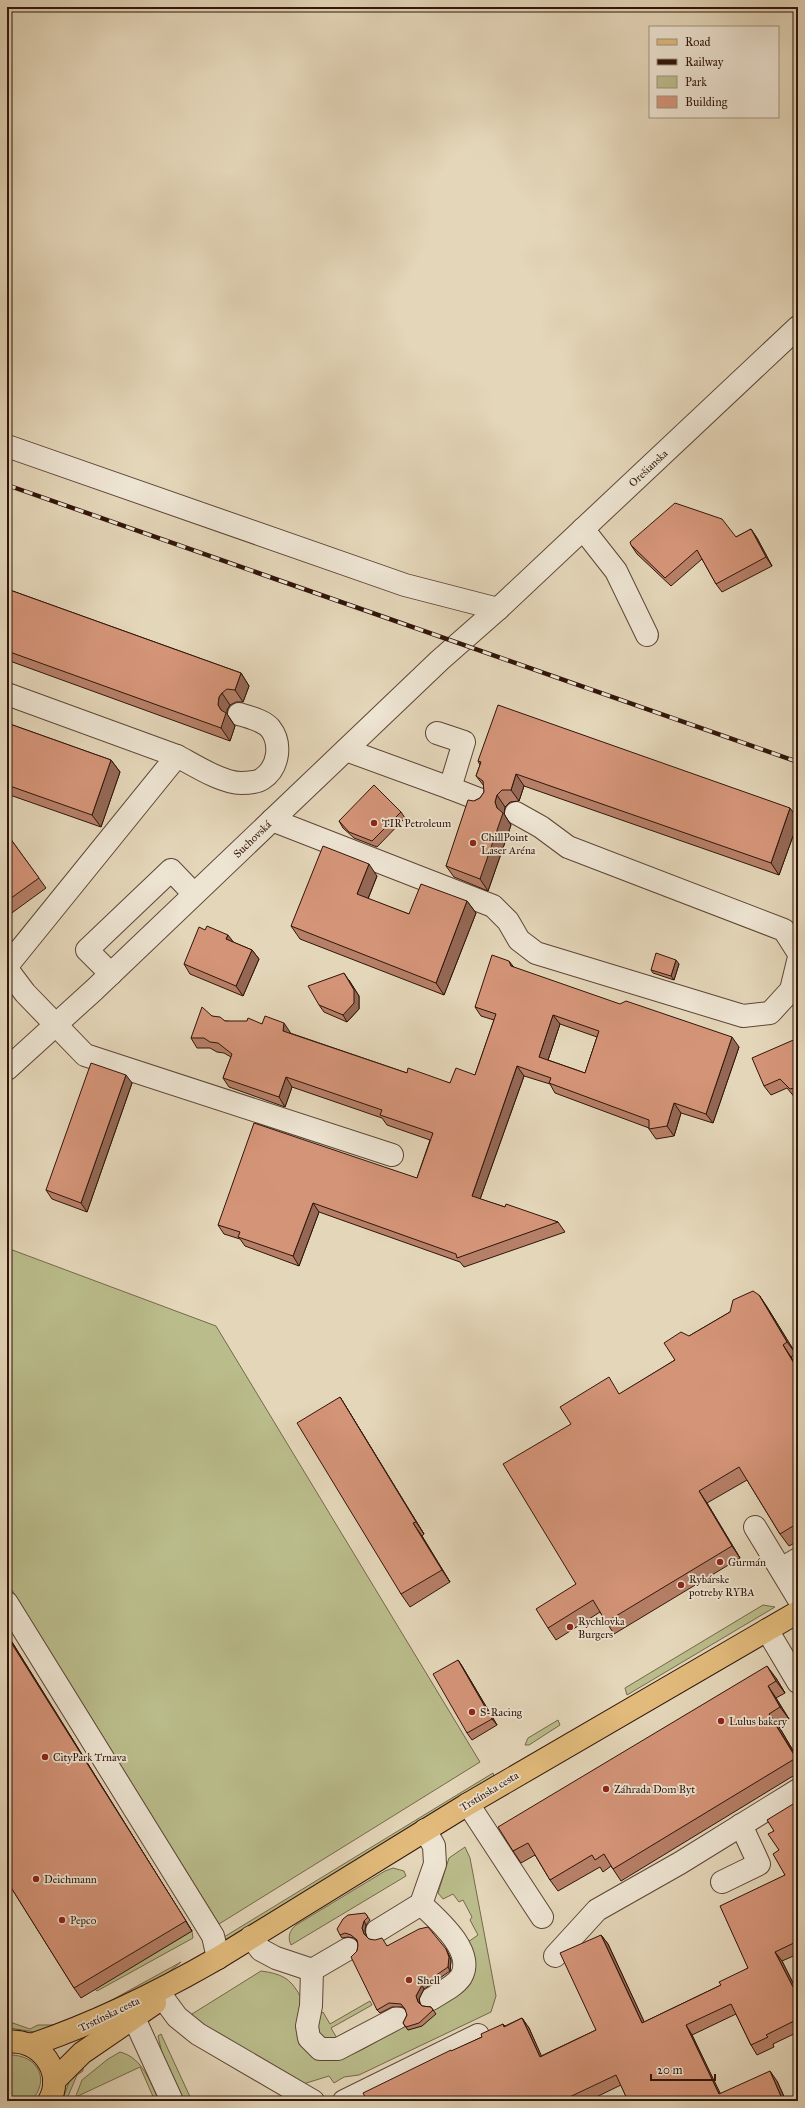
<svg xmlns="http://www.w3.org/2000/svg" width="805" height="2108" viewBox="0 0 805 2108" font-family="'IM FELL Great Primer',serif">
	<rect width="100%" height="100%" fill="#e4d6b9"/>
	<filter id="stains"><feTurbulence type="fractalNoise" baseFrequency=".005" numOctaves="4"/><feColorMatrix values="0 0 0 0 .2 0 0 0 0 .09 0 0 0 0 .02 0 0 0 .5 -.17"/></filter>
	<radialGradient id="worn" r=".72"><stop offset=".6" stop-color="#630" stop-opacity="0"/><stop offset="1" stop-color="#630" stop-opacity=".3"/></radialGradient>
	<g fill="#babc8b" stroke="#76684a">
		<polygon points="7,1248 216,1326 480,1762 219,1924 7,1582"/>
		<polygon points="763,1605 775,1607 627,1695 625,1688"/>
		<polygon points="558,1720 560,1725 529,1745 525,1745 528,1738"/>
		<polygon points="493,1773 494,1776 225,1940 224,1937"/>
		<path d="M465 1847 470 1858 496 1996 491 2012 359 2075 344 2077 334 2083 329 2076 300 2085 199 2027 192 2014 261 1971C269 1972 279 1974 285 1978 305 1990 314 2036 321 2058 347 2065 382 2037 404 2025L408 2030 422 2026 435 2014 432 2008 468 1942 478 1935 470 1920 472 1917 463 1900 459 1902 453 1894 443 1899 438 1893 449 1858Z"/>
		<path d="M393 1868 404 1871 406 1876 291 1945C287 1937 290 1930 296 1925L385 1871Z"/>
		<polygon points="192,1931 193,1938 97,1991 95,1989"/>
		<polygon points="181,1962 164,1976 70,2023"/>
		<polygon points="370,2001 372,2005 331,2028 338,2040 324,2040 316,2029 318,2016 323,2012 330,2024"/>
		<polygon points="7,2021 30,2029 38,2025 59,2025 35,2032 9,2028 7,2027"/>
		<polygon points="161,2034 192,2101 184,2101 162,2053 158,2036"/>
		<path d="M120 2052C143 2058 150 2082 159 2101H155L140 2067 78 2096 80 2101H74L82 2080 108 2059Z"/>
		<path d="M10 2055C38 2055 51 2080 31 2101H7V2057Z"/>
		<polygon points="83,2067 83,2071 77,2075 66,2101 62,2101 72,2074"/>
	</g>
	<g fill="none" stroke-linecap="round" stroke-linejoin="round">
		<defs>
			<g id="minor">
				<polyline points="7,446 405,585 498,609"/>
				<polyline points="583,529 616,571 647,635"/>
				<polyline points="7,694 177,756 7,966"/>
				<polyline points="346,750 450,788 464,742 437,733"/>
				<path d="M177 756C194 765 222 783 241 783 247 783 258 782 262 779 279 768 282 743 270 728 263 720 248 717 239 714"/>
				<polyline points="450,788 481,800"/>
				<polyline points="516,813 541,827 568,847 784,930 798,952"/>
				<polyline points="272,820 493,906 508,921 519,940 536,953 743,1016 770,1013 791,990 798,961"/>
				<polyline points="7,969 25,993 85,1055 392,1155"/>
				<polyline points="111,974 87,950 171,870 194,894"/>
				<polyline points="7,1069 94,990 440,660 498,609 798,327"/>
				<polyline points="755,1527 798,1598"/>
				<polyline points="781,1569 798,1559"/>
				<polyline points="7,1603 213,1936 218,1958"/>
				<polyline points="767,1630 798,1682"/>
				<polyline points="468,1804 542,1917"/>
				<polyline points="722,1882 759,1864 741,1825"/>
				<path d="M421 1904C437 1919 476 1952 461 1977 454 1987 440 1993 431 1999"/>
				<polyline points="377,1931 421,1904 435,1864 434,1846 425,1830"/>
				<polyline points="251,1937 261,1950 276,1958 312,1970 348,1949"/>
				<polyline points="555,1956 597,1910 680,1863 798,1790"/>
				<polyline points="312,1970 311,2006 307,2026 309,2038 320,2049 338,2049 397,2018"/>
				<polyline points="163,1998 177,2017 198,2034 313,2101"/>
				<polyline points="134,2018 172,2101"/>
				<polyline points="344,2101 478,2035"/>
			</g>
			<g id="major">
				<path d="M7 2042C39 2037 66 2072 49 2101"/>
				<path d="M31 2045C96 2023 159 1992 218 1958L468 1804 798 1612"/>
				<polyline points="54,2081 82,2053 155,2003"/>
			</g>
		</defs>
		<use href="#minor" stroke="#5e4536" stroke-width="24"/>
		<use href="#major" stroke="#31150a" stroke-width="24"/>
		<use href="#minor" stroke="#ede4d2" stroke-width="22"/>
		<use href="#major" stroke="#e2bb7c" stroke-width="22"/>
		<defs>
			<polyline id="rail" points="7,485 798,762"/>
		</defs>
		<use href="#rail" stroke="#31150a" stroke-width="4.5"/>
		<use href="#rail" stroke="#ede4d2" stroke-width="3" stroke-dasharray="9" stroke-linecap="butt"/>
	</g>
	<g fill="#b67f67" stroke="#31150a" fill-rule="evenodd">
		<polygon points="751,529 757,538 772,566 722,592 716,584 702,559 671,586 637,554 631,545 736,537"/>
		<polygon points="7,589 241,673 249,686 243,702 236,702 230,705 227,710 227,714 235,726 230,741 7,660"/>
		<polygon points="7,723 111,760 120,772 101,827 7,794"/>
		<polygon points="478,761 798,819 798,822 779,875 524,786 519,801 510,802 505,807 504,814 511,825 488,891 454,877 446,866 474,801 480,798 484,792 484,786 476,776 480,765"/>
		<polygon points="401,812 405,818 377,847 354,838 343,828 339,821"/>
		<polygon points="7,834 46,888 9,915 7,912"/>
		<polygon points="377,876 368,899 409,914 467,901 476,913 444,995 300,939 291,926"/>
		<polygon points="233,942 252,950 259,959 243,996 190,974 184,964"/>
		<polygon points="679,964 674,980 653,973 651,970"/>
		<path d="M514 968 739 1047 713 1123 681 1113 674 1136 656 1139 649 1129V1128L555 1093 550 1084 524 1076 480 1199 505 1207 558 1222 565 1232 464 1267 460 1262 319 1212 299 1266 245 1246 240 1239 224 1234 218 1225 417 1178 430 1140 387 1125 382 1118 292 1087 285 1107 229 1087 223 1078 231 1057 224 1053 217 1052 210 1048H197L191 1038 212 1016 225 1021 262 1024 290 1032V1033L407 1073 450 1083 475 1075 494 1020 481 1016 475 1007ZM560 1024 597 1037 585 1073 548 1060Z"/>
		<polygon points="349,980 359,996 359,1009 347,1022 324,1012 319,1005"/>
		<polygon points="798,1038 798,1098 796,1099 787,1088 771,1095 764,1086"/>
		<polygon points="132,1083 87,1212 52,1199 46,1190"/>
		<polygon points="759,1295 767,1307 796,1354 791,1357 798,1368 798,1541 789,1546 780,1534 747,1480 707,1503 740,1558 614,1634 600,1612 556,1640 548,1628 576,1584 571,1424 675,1360 689,1336"/>
		<polygon points="340,1397 348,1410 424,1534 422,1536 450,1582 410,1607 401,1594"/>
		<polygon points="7,1634 192,1931 81,1998 74,1988 7,1881"/>
		<polygon points="458,1660 462,1666 497,1725 472,1740 467,1733"/>
		<polygon points="776,1678 785,1693 776,1698 789,1719 778,1725 798,1759 798,1773 621,1881 611,1866 603,1872 600,1867 558,1891 550,1880 535,1855 521,1863 513,1851"/>
		<polygon points="798,1801 798,1954 782,1961 795,1987 798,1985 798,2032 773,2044 774,2047 757,2055 751,2045 736,2014 692,2035 720,2094 777,2081 786,2101 628,2101 621,2085 588,2101 367,2101 452,2051 482,2037 503,2024 505,2026 522,2018 529,2028 541,2056 596,2030 601,1935 608,1944 644,2022 721,1985 748,1968 785,1875 774,1831"/>
		<polygon points="365,1913 370,1920 366,1925 365,1931 366,1936 369,1939 388,1946 448,1953 451,1960 450,1971 424,1989 419,1999 420,2004 422,2006 431,2007 436,2014 422,2026 408,2030 403,2023 407,2015 406,2010 403,2007 392,2007 380,2013 377,2010 357,1951 358,1945 357,1941 354,1938 348,1937 342,1938 340,1935"/>
	</g>
	<g fill="#946854" stroke="#31150a">
		<polygon points="751,529 757,538 772,566 766,557"/>
		<polygon points="241,673 249,686 243,702 235,690"/>
		<polygon points="222,693 230,705 227,710 227,714 235,726 230,741 221,728 221,710 218,705 219,697"/>
		<polygon points="111,760 120,772 101,827 92,815"/>
		<polygon points="516,774 524,786 519,801 511,790"/>
		<polygon points="497,795 505,807 504,814 511,825 488,891 480,879 497,808 495,802"/>
		<polygon points="790,808 798,819 798,822 779,875 771,863"/>
		<polygon points="369,864 377,876 365,906 357,894"/>
		<polygon points="467,901 476,913 444,995 436,983"/>
		<polygon points="228,935 235,944 226,939"/>
		<polygon points="252,950 259,959 243,996 236,986"/>
		<polygon points="676,960 679,964 674,980 671,976"/>
		<polygon points="509,961 516,970 511,966"/>
		<polygon points="344,973 359,996 359,1009 347,1022 343,1015"/>
		<polygon points="553,1015 560,1024 546,1066 539,1057"/>
		<polygon points="284,1023 290,1032 290,1040 283,1031"/>
		<polygon points="732,1037 739,1047 713,1123 706,1114"/>
		<polygon points="517,1066 524,1076 478,1205 472,1196"/>
		<polygon points="126,1075 132,1083 87,1212 81,1203"/>
		<polygon points="286,1077 292,1087 285,1107 279,1097"/>
		<polygon points="674,1103 681,1113 674,1136 667,1126"/>
		<polygon points="313,1203 319,1212 299,1266 293,1256"/>
		<polygon points="759,1295 767,1307 796,1354 787,1342"/>
		<polygon points="783,1345 791,1357 798,1368 798,1370"/>
		<polygon points="340,1397 348,1410 424,1534 416,1522"/>
		<polygon points="699,1491 707,1503 740,1558 732,1546"/>
		<polygon points="413,1523 422,1536 450,1582 442,1570"/>
		<polygon points="7,1634 192,1931 186,1921 7,1636"/>
		<polygon points="458,1660 462,1666 497,1725 492,1719"/>
		<polygon points="767,1666 776,1678 785,1693 776,1681"/>
		<polygon points="768,1686 776,1698 789,1719 780,1707"/>
		<polygon points="769,1714 778,1725 798,1759 798,1760"/>
		<polygon points="364,1921 366,1925 365,1931 367,1938 364,1934 362,1928"/>
		<polygon points="601,1935 608,1944 649,2032 642,2023"/>
		<polygon points="446,1949 448,1953 451,1960 450,1971 448,1967"/>
		<polygon points="775,1952 782,1961 798,1993 793,1987"/>
		<polygon points="422,1985 424,1989 419,1999 420,2005 418,2002 416,1996"/>
		<polygon points="522,2018 529,2028 546,2066 540,2057"/>
		<polygon points="686,2025 692,2035 724,2101 719,2094"/>
		<polygon points="770,2071 777,2081 786,2101 783,2101"/>
	</g>
	<g fill="#d49478" stroke="#31150a" fill-rule="evenodd">
		<polygon points="675,503 722,519 736,537 751,529 766,557 716,584 697,550 665,578 631,545 630,542"/>
		<polygon points="7,589 241,673 235,690 227,689 222,693 219,697 218,705 221,710 226,713 221,728 7,651"/>
		<polygon points="498,705 790,808 771,863 516,774 511,790 502,790 497,795 495,802 497,808 503,813 480,879 446,866 468,800 474,801 480,798 484,792 483,781 476,776 481,762 478,761"/>
		<polygon points="7,723 111,760 92,815 7,785"/>
		<polygon points="374,785 401,812 372,841 349,832 339,821"/>
		<polygon points="7,834 39,878 7,901"/>
		<polygon points="323,846 369,864 357,894 409,914 421,884 467,901 436,983 291,926"/>
		<polygon points="207,926 228,935 226,939 252,950 236,986 184,964 199,927 205,930"/>
		<polygon points="656,953 676,960 671,976 651,970"/>
		<path d="M492 955 509 961 511 966 620 1004 626 1001 732 1037 706 1114 674 1103 667 1126 649 1129V1120L549 1083 551 1078 517 1066 472 1196 505 1207 506 1204 558 1222 457 1258 456 1254 313 1203 293 1256 238 1237 240 1232 218 1225 254 1123 417 1178 433 1133 380 1115 382 1110 286 1077 279 1097 223 1078 232 1054 218 1043 210 1042 204 1038H191L202 1007 212 1016 220 1017 225 1021H247L248 1018 262 1024 265 1016 284 1023 283 1031 407 1073 408 1068 450 1083 456 1068 475 1075 496 1014 475 1007ZM553 1015 599 1031 585 1073 539 1057Z"/>
		<polygon points="344,973 354,990 354,1003 343,1015 319,1005 308,986"/>
		<polygon points="798,1038 798,1087 790,1089 780,1079 764,1086 752,1058"/>
		<polygon points="91,1063 126,1075 81,1203 46,1190"/>
		<polygon points="753,1291 759,1295 787,1342 783,1345 798,1370 798,1523 780,1534 739,1467 699,1491 732,1546 606,1622 593,1600 548,1628 536,1609 576,1584 503,1464 571,1424 560,1407 609,1377 619,1394 675,1360 664,1343 681,1332 689,1336 730,1312 733,1300"/>
		<polygon points="340,1397 416,1522 413,1523 442,1570 401,1594 297,1423"/>
		<polygon points="7,1636 186,1921 74,1988 7,1881"/>
		<polygon points="458,1660 492,1719 467,1733 433,1674"/>
		<polygon points="767,1666 776,1681 768,1686 780,1707 769,1714 796,1758 613,1869 604,1854 595,1860 592,1855 550,1880 528,1843 513,1851 498,1827"/>
		<polygon points="798,1801 798,1843 796,1844 798,1847 798,1941 775,1952 793,1987 798,1985 798,2019 766,2035 768,2037 751,2045 731,2004 686,2025 719,2094 770,2071 783,2101 628,2101 616,2075 561,2101 367,2101 363,2093 451,2050 451,2051 482,2037 481,2034 503,2024 504,2027 522,2018 540,2057 596,2030 560,1953 601,1935 642,2023 721,1985 719,1982 748,1968 720,1906 785,1875 773,1854 779,1850 768,1834 774,1831 767,1820"/>
		<polygon points="365,1913 368,1917 364,1921 362,1928 364,1934 369,1939 375,1940 382,1938 387,1946 419,1929 428,1927 446,1949 449,1957 448,1967 422,1985 416,1996 418,2002 422,2006 431,2007 433,2010 419,2023 406,2027 403,2023 407,2015 405,2009 401,2004 389,2003 377,2010 351,1957 357,1951 358,1945 357,1940 351,1935 345,1933 340,1935 337,1929 343,1919 348,1915"/>
	</g>
	<g fill="#8f2418" stroke="#ede4d2" stroke-width="1.5">
		<circle cx="374" cy="823" r="4"/>
		<circle cx="473" cy="843" r="4"/>
		<circle cx="720" cy="1562" r="4"/>
		<circle cx="681" cy="1585" r="4"/>
		<circle cx="570" cy="1627" r="4"/>
		<circle cx="472" cy="1712" r="4"/>
		<circle cx="721" cy="1721" r="4"/>
		<circle cx="45" cy="1757" r="4"/>
		<circle cx="606" cy="1789" r="4"/>
		<circle cx="36" cy="1879" r="4"/>
		<circle cx="62" cy="1920" r="4"/>
		<circle cx="409" cy="1980" r="4"/>
	</g>
	<g text-anchor="middle" stroke-width="3.5" stroke-linejoin="round" paint-order="stroke">
		<g font-size="11" fill="#31150a" stroke="#ede4d2">
			<text transform="translate(648 468) rotate(-43)" y="4">Orešianska</text>
			<text transform="translate(252 839) rotate(-44)" y="4">Suchovská</text>
			<text transform="translate(489 1791) rotate(-31)" y="4">Trstínska cesta</text>
			<text transform="translate(109 2014) rotate(-26)" y="4">Trstínska cesta</text>
		</g>
		<g font-size="11" fill="#31150a" stroke="#ede4d2" text-anchor="start">
			<text x="382" y="827">TIR Petroleum</text>
			<text x="481" y="841">ChillPoint<tspan x="481" dy="13">Laser Aréna</tspan></text>
			<text x="728" y="1566">Gurmán</text>
			<text x="689" y="1583">Rybárske<tspan x="689" dy="13">potreby RYBA</tspan></text>
			<text x="578" y="1625">Rychlovka<tspan x="578" dy="13">Burgers</tspan></text>
			<text x="480" y="1716">S-Racing</text>
			<text x="729" y="1725">Lulus bakery</text>
			<text x="53" y="1761">CityPark Trnava</text>
			<text x="614" y="1793">Záhrada Dom Byt</text>
			<text x="44" y="1883">Deichmann</text>
			<text x="70" y="1924">Pepco</text>
			<text x="417" y="1984">Shell</text>
		</g>
	</g>
	<rect width="805" height="2108" fill="none" stroke="#e4d6b9" stroke-width="24"/>
	<rect x="8" y="8" width="789" height="2092" fill="none" stroke="#31150a" stroke-width="2"/>
	<rect x="12" y="12" width="781" height="2084" fill="none" stroke="#31150a"/>
	<rect x="649" y="26" width="130" height="92" fill="#ede4d2" stroke="#a29182"/>
	<rect x="657" y="39" width="20" height="6" fill="#e2bb7c" stroke="#a29182"/>
	<text x="685" y="46" font-size="12" fill="#31150a">Road</text>
	<rect x="657" y="59" width="20" height="6" fill="#31150a" stroke="#a29182"/>
	<text x="685" y="66" font-size="12" fill="#31150a">Railway</text>
	<rect x="657" y="76" width="20" height="12" fill="#babc8b" stroke="#a29182"/>
	<text x="685" y="86" font-size="12" fill="#31150a">Park</text>
	<rect x="657" y="96" width="20" height="12" fill="#d49478" stroke="#a29182"/>
	<text x="685" y="106" font-size="12" fill="#31150a">Building</text>
	<path d="M651 2074v6h64v-6" fill="none" stroke="#31150a" stroke-width="2"/>
	<text x="657" y="2074" font-size="12" fill="#31150a" stroke="#ede4d2" stroke-width="3" paint-order="stroke">20 m</text>
	<rect width="100%" height="100%" filter="url(#stains)"/>
	<rect width="100%" height="100%" fill="url(#worn)"/>
</svg>
